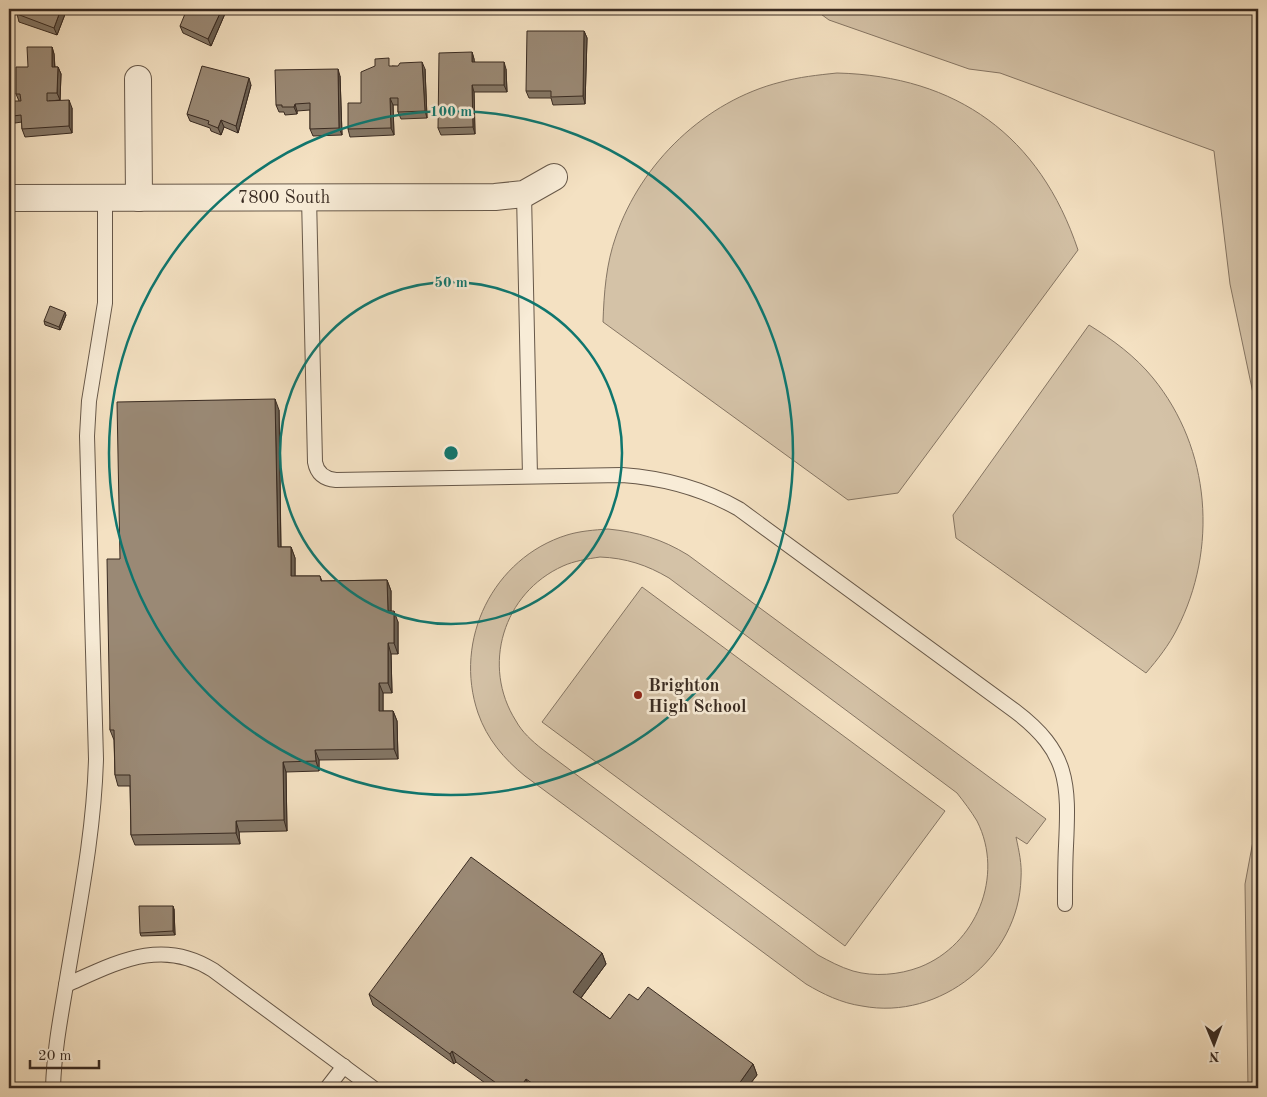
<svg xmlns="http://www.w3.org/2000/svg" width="1267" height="1097" viewBox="0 0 1267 1097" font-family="'Old Standard TT',serif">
	<rect width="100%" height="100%" fill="#f4e1c2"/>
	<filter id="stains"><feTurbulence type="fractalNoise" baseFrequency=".004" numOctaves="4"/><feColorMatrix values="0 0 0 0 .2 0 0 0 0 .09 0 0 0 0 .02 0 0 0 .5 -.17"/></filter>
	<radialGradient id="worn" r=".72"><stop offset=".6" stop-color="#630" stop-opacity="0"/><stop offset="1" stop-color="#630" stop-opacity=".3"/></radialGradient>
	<g fill="#d4c2a7" stroke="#867664" fill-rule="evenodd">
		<polygon points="814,9 1258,9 1258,417 1230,284 1214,151 1000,73 969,69 829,20"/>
		<path d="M837 73C957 76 1040 136 1078 250L898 493 848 500 603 322C604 293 606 264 616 236 641 163 705 101 781 82 799 77 818 75 837 73Z"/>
		<path d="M1089 325C1113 340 1135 356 1153 378 1211 449 1218 549 1177 629 1169 645 1158 659 1146 673L956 538 953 515Z"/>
		<polygon points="1258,527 1258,1088 1248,1088 1245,884 1253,841 1253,548"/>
		<path d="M608 529C638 532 662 539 688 555L1046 819 1027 844 1016 837C1019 851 1022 864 1021 878 1019 958 940 1021 862 1006 841 1003 823 994 806 984L525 776C504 759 487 739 478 713 453 640 493 558 567 535 580 531 594 530 608 529ZM600 557C626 558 647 565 669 578L957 793C964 802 971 811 977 821 1005 876 976 945 920 967 899 975 874 977 853 971 840 967 829 961 818 955L542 749C532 741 522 732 516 721 481 666 503 593 563 566 574 561 587 559 600 557Z"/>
		<polygon points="642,587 945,811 845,946 542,722"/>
	</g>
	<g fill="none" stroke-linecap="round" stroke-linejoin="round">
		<defs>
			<g id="service">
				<polyline points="524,194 530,476"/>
				<path d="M309 197 315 462C317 473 324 479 336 480L622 475C665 478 702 488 739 509L1015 711C1069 752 1069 783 1066 846 1065 865 1065 884 1065 904"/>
				<path d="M66 985C116 963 161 937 213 970L373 1088"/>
				<path d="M53 1088C54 1051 61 1015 67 979 79 906 94 833 96 759L87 436 89 401 105 303V198"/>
				<polyline points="327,1088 344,1066"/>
			</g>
			<g id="minor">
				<polyline points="138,79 139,198"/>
				<polyline points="9,198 495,197 524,194 554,177"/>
			</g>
		</defs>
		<use href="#service" stroke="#675849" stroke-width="16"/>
		<use href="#minor" stroke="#675849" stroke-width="28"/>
		<use href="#service" stroke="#f8ecd7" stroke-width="14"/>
		<use href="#minor" stroke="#f8ecd7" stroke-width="26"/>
	</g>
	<g fill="#847665" stroke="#382a21">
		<polygon points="19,9 67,9 57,35 19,22 17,14"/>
		<polygon points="227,9 211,46 183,33 180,26"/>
		<polygon points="584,31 587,38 585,104 553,105 551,98 529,98 526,91"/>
		<polygon points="52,47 54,54 55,67 58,67 61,74 60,100 49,101 72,108 72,133 25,137 22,129 22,122 15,123 13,116 19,101 16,94 28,67"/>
		<polygon points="472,52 474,59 474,62 506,69 507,92 474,92 475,134 441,135 438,128"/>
		<polygon points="392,66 425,69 427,118 401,119 398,112 398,105 393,105 394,135 350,137 348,129"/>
		<polygon points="340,76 342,135 313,136 310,129 310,110 297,111 297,114 285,115 284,112 279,112 276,105"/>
		<polygon points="251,85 238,133 224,127 221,135 211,131 210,128 190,121 187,114"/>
		<polygon points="66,315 60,330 45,325 44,321"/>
		<polygon points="279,410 281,547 291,547 295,558 295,576 320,576 322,581 387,580 391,591 391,611 398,622 398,654 391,654 392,693 383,693 383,711 393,711 397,721 398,759 319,760 319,771 286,772 287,831 239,832 240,844 135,845 131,835 130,786 118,786 115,775 114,740 110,730 120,559"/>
		<polygon points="174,909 175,935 141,936 140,933"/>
		<polygon points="602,953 606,964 581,998 610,1019 638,1000 753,1064 757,1075 747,1088 492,1088 456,1062 454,1064 373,1005 369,994"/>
	</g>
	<g fill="#6c6052" stroke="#382a21">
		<polygon points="61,9 67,9 57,35 54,28"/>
		<polygon points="222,9 227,9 211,46 208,39"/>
		<polygon points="584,31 587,38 585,104 583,96"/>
		<polygon points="52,47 54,54 55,74 52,67"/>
		<polygon points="472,52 474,59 475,69 472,62"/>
		<polygon points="422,62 425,69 427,118 425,111"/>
		<polygon points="504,62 506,69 507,92 504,85"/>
		<polygon points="58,67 61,74 60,100 57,93"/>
		<polygon points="338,69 340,76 342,135 339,128"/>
		<polygon points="249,78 251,85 238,133 236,126"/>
		<polygon points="472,85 474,92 475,134 473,127"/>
		<polygon points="390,98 393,105 394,135 391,128"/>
		<polygon points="69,100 72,108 72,133 69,126"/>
		<polygon points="295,104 297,111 297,114 294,107"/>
		<polygon points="221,120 224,127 221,135 218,128"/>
		<polygon points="65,312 66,315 60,330 59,327"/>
		<polygon points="9,358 10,362 10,373 9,370"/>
		<polygon points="275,399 279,410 281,558 278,547"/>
		<polygon points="9,487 10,490 10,509 9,505"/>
		<polygon points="291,547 295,558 295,587 291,576"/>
		<polygon points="387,580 391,591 391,622 388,611"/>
		<polygon points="394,611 398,622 398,654 394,643"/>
		<polygon points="388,643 391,654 392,693 388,683"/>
		<polygon points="379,683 383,693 383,721 379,711"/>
		<polygon points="393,711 397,721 398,759 394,749"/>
		<polygon points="10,736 12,740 11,778 10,775"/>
		<polygon points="315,750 319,760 319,771 316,761"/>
		<polygon points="283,762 286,772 287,831 284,820"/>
		<polygon points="236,821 239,832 240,844 236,833"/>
		<polygon points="173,906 174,909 175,935 173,931"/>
		<polygon points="602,953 606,964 577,1003 573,992"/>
		<polygon points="452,1051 456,1062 454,1064 450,1054"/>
		<polygon points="753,1064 757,1075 747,1088 736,1088"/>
		<polygon points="526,1079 530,1088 520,1088"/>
	</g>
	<g fill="#9a8975" stroke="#382a21">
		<polygon points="19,9 61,9 54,28 17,14"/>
		<polygon points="187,9 222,9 208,39 180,26"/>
		<polygon points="527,31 584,31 583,96 551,97 551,91 526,91"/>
		<polygon points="27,47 52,47 52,67 58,67 57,93 47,93 47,101 69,100 69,126 22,129 21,115 13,116 12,101 21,101 20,94 16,94 16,67 28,67"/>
		<polygon points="472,52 472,62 504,62 504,85 472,85 473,127 438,128 439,53"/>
		<polygon points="389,58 389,66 398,66 400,63 422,62 425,111 398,112 398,98 390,98 391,128 348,129 348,103 361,103 361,72 375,66 375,59"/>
		<polygon points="202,66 249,78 236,126 221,120 218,128 208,124 209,121 187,114"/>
		<polygon points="338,69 339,128 310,129 310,103 295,104 294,107 282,107 282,105 276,105 275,70"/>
		<polygon points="50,306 65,312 59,327 44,321"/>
		<polygon points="275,399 278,547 291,547 291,576 320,576 321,581 387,580 388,611 394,611 394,643 388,643 388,683 379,683 379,711 393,711 394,749 315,750 316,761 283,762 284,820 236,821 236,833 131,835 130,775 115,775 114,730 110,730 107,559 120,559 117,402"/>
		<rect x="9" y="736" width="1" height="39"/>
		<polygon points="471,857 602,953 573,992 610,1019 629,994 638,1000 648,987 753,1064 736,1088 539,1088 526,1079 520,1088 503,1088 452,1051 450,1054 369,994"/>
		<polygon points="139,906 173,906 173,931 140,933"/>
	</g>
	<g fill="none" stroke="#0f766e" stroke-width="2.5">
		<circle cx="451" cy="453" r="171"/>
		<circle cx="451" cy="453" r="342"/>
	</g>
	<circle fill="#8f2418" stroke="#f8ecd7" stroke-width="2" cx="638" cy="695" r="5"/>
	<g text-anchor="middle" stroke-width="5" stroke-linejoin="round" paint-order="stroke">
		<g font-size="18" fill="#382a21" stroke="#f8ecd7">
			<text x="284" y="203">7800 South</text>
		</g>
		<g font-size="18" font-weight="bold" fill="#382a21" stroke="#f8ecd7" text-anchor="start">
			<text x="648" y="691">Brighton<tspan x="648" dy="21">High School</tspan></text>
		</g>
	</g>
	<circle cx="451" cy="453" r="8" fill="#0f766e" stroke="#f8ecd7" stroke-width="2.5"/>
	<g font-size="15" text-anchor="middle" font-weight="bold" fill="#0f766e" stroke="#f8ecd7" stroke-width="5" stroke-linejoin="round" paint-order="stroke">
		<text x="451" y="116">100 m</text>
		<text x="451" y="287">50 m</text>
	</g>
	<rect width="1267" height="1097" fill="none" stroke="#f4e1c2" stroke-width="30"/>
	<rect x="10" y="10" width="1247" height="1077" fill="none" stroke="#382a21" stroke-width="2.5"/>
	<rect x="15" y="15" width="1237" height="1067" fill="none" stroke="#382a21"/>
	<g transform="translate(1214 1044) rotate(179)" stroke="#f8ecd7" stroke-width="4" paint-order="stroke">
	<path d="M0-4L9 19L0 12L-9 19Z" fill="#382a21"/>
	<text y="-8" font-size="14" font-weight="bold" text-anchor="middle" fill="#382a21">N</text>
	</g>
	<path d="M30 1060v8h69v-8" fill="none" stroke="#382a21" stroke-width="2.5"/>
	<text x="38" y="1060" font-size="15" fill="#382a21" stroke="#f8ecd7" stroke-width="4" paint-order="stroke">20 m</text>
	<rect width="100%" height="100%" filter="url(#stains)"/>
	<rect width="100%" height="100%" fill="url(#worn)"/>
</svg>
